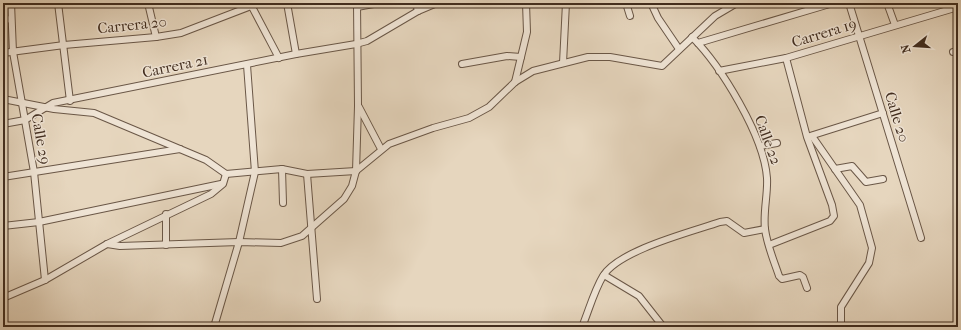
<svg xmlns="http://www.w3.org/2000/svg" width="961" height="330" viewBox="0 0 961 330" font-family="'IM FELL French Canon',serif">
	<rect width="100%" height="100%" fill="#e6d6be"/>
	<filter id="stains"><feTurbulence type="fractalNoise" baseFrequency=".005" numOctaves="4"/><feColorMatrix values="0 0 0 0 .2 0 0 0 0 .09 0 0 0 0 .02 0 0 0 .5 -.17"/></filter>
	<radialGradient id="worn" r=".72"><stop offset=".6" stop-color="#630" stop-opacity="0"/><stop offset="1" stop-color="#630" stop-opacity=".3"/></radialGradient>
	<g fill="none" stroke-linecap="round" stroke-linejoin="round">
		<defs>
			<g id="minor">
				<polyline points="11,3 13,52 34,172 45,280"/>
				<polyline points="58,3 70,101"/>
				<polyline points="148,3 156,37"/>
				<polyline points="250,3 279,58"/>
				<polyline points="287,3 296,54"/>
				<polyline points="416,3 418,11"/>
				<polyline points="626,3 630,16"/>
				<polyline points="651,3 658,18 679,49"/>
				<polyline points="849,3 921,238"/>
				<polyline points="887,3 895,25"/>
				<polyline points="357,7 379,3"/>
				<polyline points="3,20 11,19"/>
				<path d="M692 37C721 66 764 136 767 178 768 194 763 212 765 229 767 245 774 261 779 276L782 279 800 275 803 277 807 288"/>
				<polyline points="698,43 833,3"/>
				<polyline points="953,52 958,51"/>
				<polyline points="3,53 64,45 156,37 181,33 259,3"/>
				<polyline points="563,63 566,3"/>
				<polyline points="462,64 507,56 521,57"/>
				<polyline points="719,71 786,58 958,7"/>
				<polyline points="515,82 527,32 526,3"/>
				<polyline points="3,99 54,109 94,113 206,160 226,174"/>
				<polyline points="359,107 381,149"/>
				<polyline points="3,124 25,120 53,103 296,54 356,44 367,41 418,11 437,3"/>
				<polyline points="810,136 883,113"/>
				<polyline points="812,136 860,205 872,248 869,263 841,307 841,327"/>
				<polyline points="760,146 777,143"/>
				<polyline points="282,169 283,203"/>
				<polyline points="835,169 852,166 866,182 883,179"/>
				<polyline points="356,171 389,144 433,128 469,118 489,107 515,82 533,71 588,57 610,57 662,66 715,16 737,3"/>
				<polyline points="226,174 282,169 307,174 356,171"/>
				<polyline points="307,174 317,299"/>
				<polyline points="3,177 180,149"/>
				<polyline points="3,226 39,222 221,184"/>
				<polyline points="107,244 120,246 239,242 281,243 302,236 344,199 352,186 356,171 358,106 357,3"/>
				<polyline points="166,245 166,214"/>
				<polyline points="769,245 830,221 834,216 832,205 807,137 786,58"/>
				<polyline points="604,275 639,296 661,324"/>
				<polyline points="3,298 45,280 107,244 211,194 223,184 226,174"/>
				<polyline points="214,327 239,242 255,172 247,65"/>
				<path d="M582 327C589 310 594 291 603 276 619 250 691 232 720 222L727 221 744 233 765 229"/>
			</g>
		</defs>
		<use href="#minor" stroke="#6a5747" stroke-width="8"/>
		<use href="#minor" stroke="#efe4d5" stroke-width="6"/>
	</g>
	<g text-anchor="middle" stroke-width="3" stroke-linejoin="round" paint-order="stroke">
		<g font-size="15" fill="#412d1f" stroke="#efe4d5">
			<text transform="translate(132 25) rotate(-6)" y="5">Carrera 20</text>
			<text transform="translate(824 33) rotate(-17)" y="5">Carrera 19</text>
			<text transform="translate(175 66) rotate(-12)" y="5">Carrera 21</text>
			<text transform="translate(897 117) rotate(73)" y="5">Calle 20</text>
			<text transform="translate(41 139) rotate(80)" y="5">Calle 29</text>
			<text transform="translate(768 140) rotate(70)" y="5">Calle 22</text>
		</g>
	</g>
	<rect width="961" height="330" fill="none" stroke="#e6d6be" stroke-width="16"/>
	<rect x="4" y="4" width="953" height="322" fill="none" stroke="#412d1f" stroke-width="2"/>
	<rect x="8" y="8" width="945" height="314" fill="none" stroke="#412d1f"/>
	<g transform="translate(915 46) rotate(253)" stroke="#efe4d5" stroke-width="3" paint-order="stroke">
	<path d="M0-3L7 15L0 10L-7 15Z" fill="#412d1f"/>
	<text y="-6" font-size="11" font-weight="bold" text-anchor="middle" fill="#412d1f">N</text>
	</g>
	<rect width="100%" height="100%" filter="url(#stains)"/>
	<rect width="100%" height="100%" fill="url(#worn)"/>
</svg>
